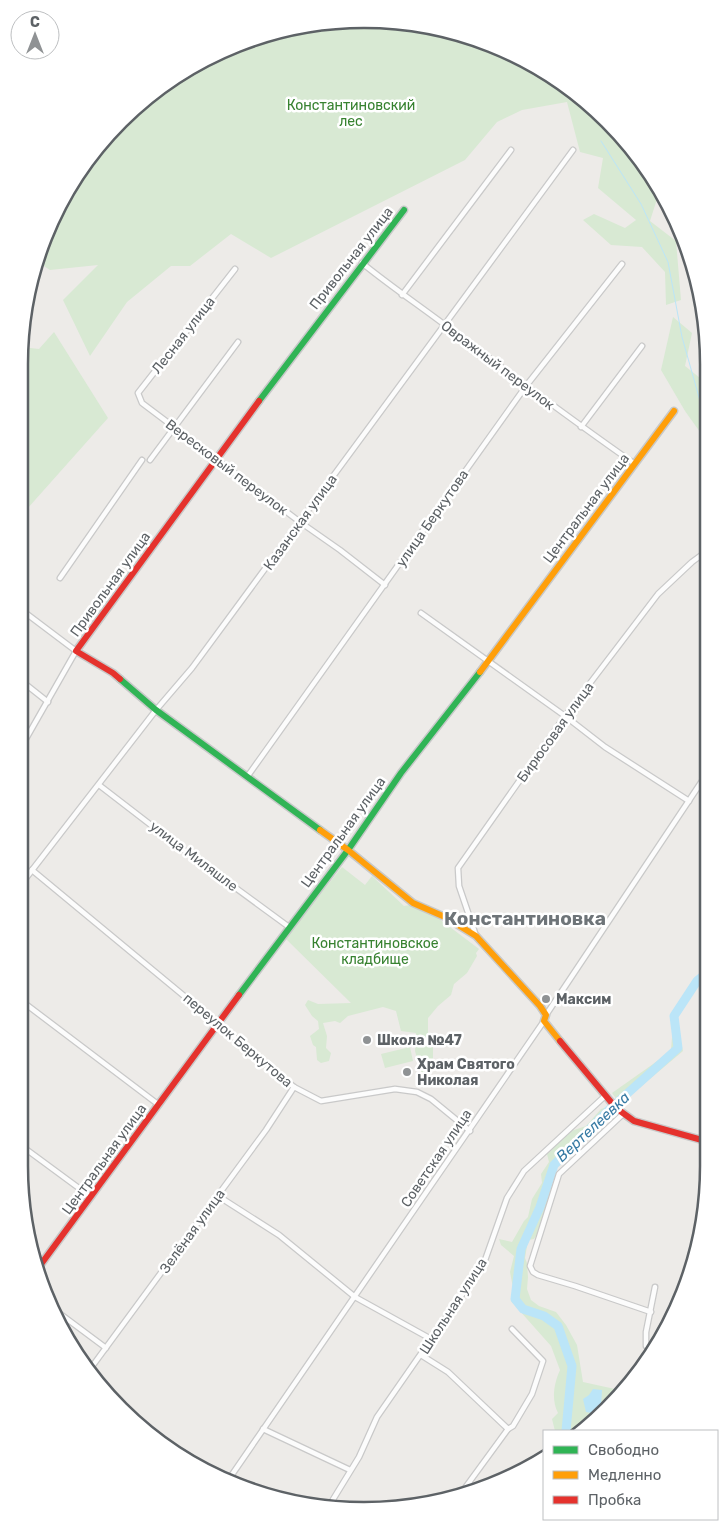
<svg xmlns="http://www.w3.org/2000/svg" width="728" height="1530" viewBox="0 0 728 1530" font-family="Rubik,sans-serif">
	<rect width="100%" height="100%" fill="#edebe8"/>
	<g fill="#d8e9d3">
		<polygon points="364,19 432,25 496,45 574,90 600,116 597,121 618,134 631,147 657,199 650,221 676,241 681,300 666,305 665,272 642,247 611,245 583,220 594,214 625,228 636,220 598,188 603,158 580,152 567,102 522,110 497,122 465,160 271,258 231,234 190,266 171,266 127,302 90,356 63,300 98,265 50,270 36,261 45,232 77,172 120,120 172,77 232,45 297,25"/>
		<polygon points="24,311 26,312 22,347 39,349 54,332 108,418 19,518 19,364"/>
		<polygon points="673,317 692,333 685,366 705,382 706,387 707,452 702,454 699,447 705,439 685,411 661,370"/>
		<polygon points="342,867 365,885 372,876 404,906 410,905 438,918 479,949 476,953 477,956 467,973 454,984 451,995 438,1006 428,1018 428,1037 433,1048 433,1066 423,1079 415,1051 416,1033 401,1031 396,1011 383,1007 348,1016 340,1023 335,1021 323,1023 327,1036 326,1048 331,1053 329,1061 321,1063 317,1060 316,1047 313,1045 310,1036 319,1029 318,1021 312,1016 305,1005 308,1000 318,1004 351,1003 285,938"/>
		<polygon points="674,1016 683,1051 620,1104 612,1093 663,1057 671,1049"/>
		<polygon points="410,1047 413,1061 385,1068 381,1054"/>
		<path d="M607 1107 614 1114 599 1124 578 1146 558 1163 554 1170 551 1188 539 1231 534 1239 528 1240 525 1258 527 1263 528 1277 527 1289 531 1300 539 1306 556 1312 566 1325 577 1345 583 1382 624 1391 608 1410 579 1431H555L552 1419 558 1413C551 1400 554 1383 560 1370L551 1346 511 1301 513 1288 510 1272 514 1256 501 1245 499 1239 512 1242 524 1221 528 1217 532 1199 542 1183 541 1174 549 1162 547 1154 571 1131 586 1126 601 1109Z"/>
	</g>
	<polygon fill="#bbe5f8" points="593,1389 602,1390 601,1406 597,1414 586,1412 583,1399 589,1395"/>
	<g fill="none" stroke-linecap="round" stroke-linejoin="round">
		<polyline stroke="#bbe5f8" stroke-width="1" points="601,141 641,204 668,262 682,337 702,408 707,418"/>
		<polyline stroke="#bbe5f8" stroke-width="9" points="566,1431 572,1366 558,1326 544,1316 523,1309 515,1299 521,1249 540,1207 554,1165 610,1109 678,1048 674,1016 697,981 709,971"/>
		<defs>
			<g id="street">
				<path d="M362 263C389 285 417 304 445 325 508 372 570 419 635 464"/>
				<polyline points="235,269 138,393 142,403 300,522 340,550 385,585"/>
				<polyline points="402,295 511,150"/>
				<polyline points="581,427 642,346"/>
				<polyline points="150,460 238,342"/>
				<polyline points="60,578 142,460"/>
				<polyline points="421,613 565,716 605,747 689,801"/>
				<polyline points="19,679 48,702"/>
				<polyline points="19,751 76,651 19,608"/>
				<polyline points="247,777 526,386 622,264"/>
				<polyline points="99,785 173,842 289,927"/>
				<polyline points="32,870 294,1087 321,1101 395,1089 417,1092 431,1099 470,1131"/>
				<polyline points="19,887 156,710 192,668 573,150"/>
				<polyline points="476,936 459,886 458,868 565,716 658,594 692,562 707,551"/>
				<polyline points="19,999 159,1105"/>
				<polyline points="546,1015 708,772"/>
				<polyline points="622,1115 559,1174 530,1266 533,1272 538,1275 575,1286 651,1312"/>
				<polyline points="19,1144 91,1197"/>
				<polyline points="218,1196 279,1235 355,1297 431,1339"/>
				<polyline points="655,1287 646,1332 646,1346 657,1347"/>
				<polyline points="55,1310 106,1348"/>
				<polyline points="421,1355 448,1372 508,1429"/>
				<polyline points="88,1372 266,1130 294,1087"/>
				<polyline points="263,1429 350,1470"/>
				<polyline points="229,1479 544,1021"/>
				<polyline points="462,1492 508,1429 513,1426 532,1394 543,1361 512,1329"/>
				<polyline points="329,1506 359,1457 377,1417 484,1263 507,1198 524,1171 605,1096"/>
			</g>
			<g id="fast">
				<polyline points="259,401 404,210"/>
				<polyline points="120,679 156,710 320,830"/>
				<polyline points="239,995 348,850 401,773 480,672"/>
			</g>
			<g id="slow">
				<polyline points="480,672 674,411"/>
				<polyline points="320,830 348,850 413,903 445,917 476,936 540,1006 546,1015 544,1021 560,1041"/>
			</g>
			<g id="jam">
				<polyline points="120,679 113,673 76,651 259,401"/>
				<polyline points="560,1041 616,1108 634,1121 709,1142"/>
				<polyline points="36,1271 239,995"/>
			</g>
		</defs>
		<use href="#street" stroke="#c9c9c9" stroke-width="7"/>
		<use href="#fast" stroke="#c8c9c9" stroke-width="9"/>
		<use href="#slow" stroke="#c8c9c9" stroke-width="9"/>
		<use href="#jam" stroke="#c8c9c9" stroke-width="9"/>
		<use href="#street" stroke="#fcfcfc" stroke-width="4.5"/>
		<use href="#fast" stroke="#30b455" stroke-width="6"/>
		<use href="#slow" stroke="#ff9f0a" stroke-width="6"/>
		<use href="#jam" stroke="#e5322d" stroke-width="6"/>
	</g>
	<g fill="#8f9294" stroke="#fff" stroke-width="2">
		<circle cx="546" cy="999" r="5"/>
		<circle cx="367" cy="1040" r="5"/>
		<circle cx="407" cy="1072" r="5"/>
	</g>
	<g text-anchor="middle" stroke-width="5" stroke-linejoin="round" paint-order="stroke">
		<g font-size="14" fill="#378230" stroke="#fff">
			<text x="351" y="110">Константиновский<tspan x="351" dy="16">лес</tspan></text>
			<text x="375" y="948">Константиновское<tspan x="375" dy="16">кладбище</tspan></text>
		</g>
		<g font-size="14" fill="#5d6266" stroke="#fff">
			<text transform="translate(351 258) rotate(-52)" y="5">Привольная улица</text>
			<text transform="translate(183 335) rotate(-52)" y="5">Лесная улица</text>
			<text transform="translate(498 365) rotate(37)" y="5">Овражный переулок</text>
			<text transform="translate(227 467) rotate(37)" y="5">Вересковый переулок</text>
			<text transform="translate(586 508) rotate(-53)" y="5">Центральная улица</text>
			<text transform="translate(432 518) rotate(-55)" y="5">улица Беркутова</text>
			<text transform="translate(300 522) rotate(-54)" y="5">Казанская улица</text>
			<text transform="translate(110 584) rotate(-54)" y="5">Привольная улица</text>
			<text transform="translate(555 732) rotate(-54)" y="5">Бирюсовая улица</text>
			<text transform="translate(343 832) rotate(-54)" y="5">Центральная улица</text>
			<text transform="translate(194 856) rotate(37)" y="5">улица Миляшле</text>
			<text transform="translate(238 1040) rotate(40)" y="5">переулок Беркутова</text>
			<text transform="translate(436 1158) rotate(-56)" y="5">Советская улица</text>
			<text transform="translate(104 1159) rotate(-54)" y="5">Центральная улица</text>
			<text transform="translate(192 1231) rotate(-54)" y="5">Зелёная улица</text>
			<text transform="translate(453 1306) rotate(-57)" y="5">Школьная улица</text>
		</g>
		<g font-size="14" font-weight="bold" fill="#5d6266" stroke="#fff" text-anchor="start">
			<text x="556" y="1004">Максим</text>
			<text x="377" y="1045">Школа №47</text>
			<text x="417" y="1069">Храм Святого<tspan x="417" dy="16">Николая</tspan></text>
		</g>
		<g font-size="15" font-style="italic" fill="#387ba4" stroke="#fff">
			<text transform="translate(593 1127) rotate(-43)" y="5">Вертелеевка</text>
		</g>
		<g font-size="19" font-weight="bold" fill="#6e7478" stroke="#fff">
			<text x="525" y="925">Константиновка</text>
		</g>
	</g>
	<path d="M0 0H728V1530H0ZM364 28H364A336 336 0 0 1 700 364V1166A336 336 0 0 1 364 1502H364A336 336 0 0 1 28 1166V364A336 336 0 0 1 364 28Z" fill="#fff" fill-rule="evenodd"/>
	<path fill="none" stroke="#5d6266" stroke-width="2.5" d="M364 28H364A336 336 0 0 1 700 364V1166A336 336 0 0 1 364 1502H364A336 336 0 0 1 28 1166V364A336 336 0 0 1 364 28Z"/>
	<rect x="543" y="1430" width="175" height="90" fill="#ffffff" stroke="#bec0c2"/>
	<rect x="553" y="1446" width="25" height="8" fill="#30b455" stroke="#bec0c2"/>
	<text x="588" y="1455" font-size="15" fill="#5d6266">Свободно</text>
	<rect x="553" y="1471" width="25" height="8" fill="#ff9f0a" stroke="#bec0c2"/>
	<text x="588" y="1480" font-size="15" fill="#5d6266">Медленно</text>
	<rect x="553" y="1496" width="25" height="8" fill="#e5322d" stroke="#bec0c2"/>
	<text x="588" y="1505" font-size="15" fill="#5d6266">Пробка</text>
	<g transform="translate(35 35)"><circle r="24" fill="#ffffff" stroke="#bec0c2"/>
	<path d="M0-4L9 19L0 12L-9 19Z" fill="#8f9294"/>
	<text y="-8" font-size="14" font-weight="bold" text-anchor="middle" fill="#5d6266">С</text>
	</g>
</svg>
